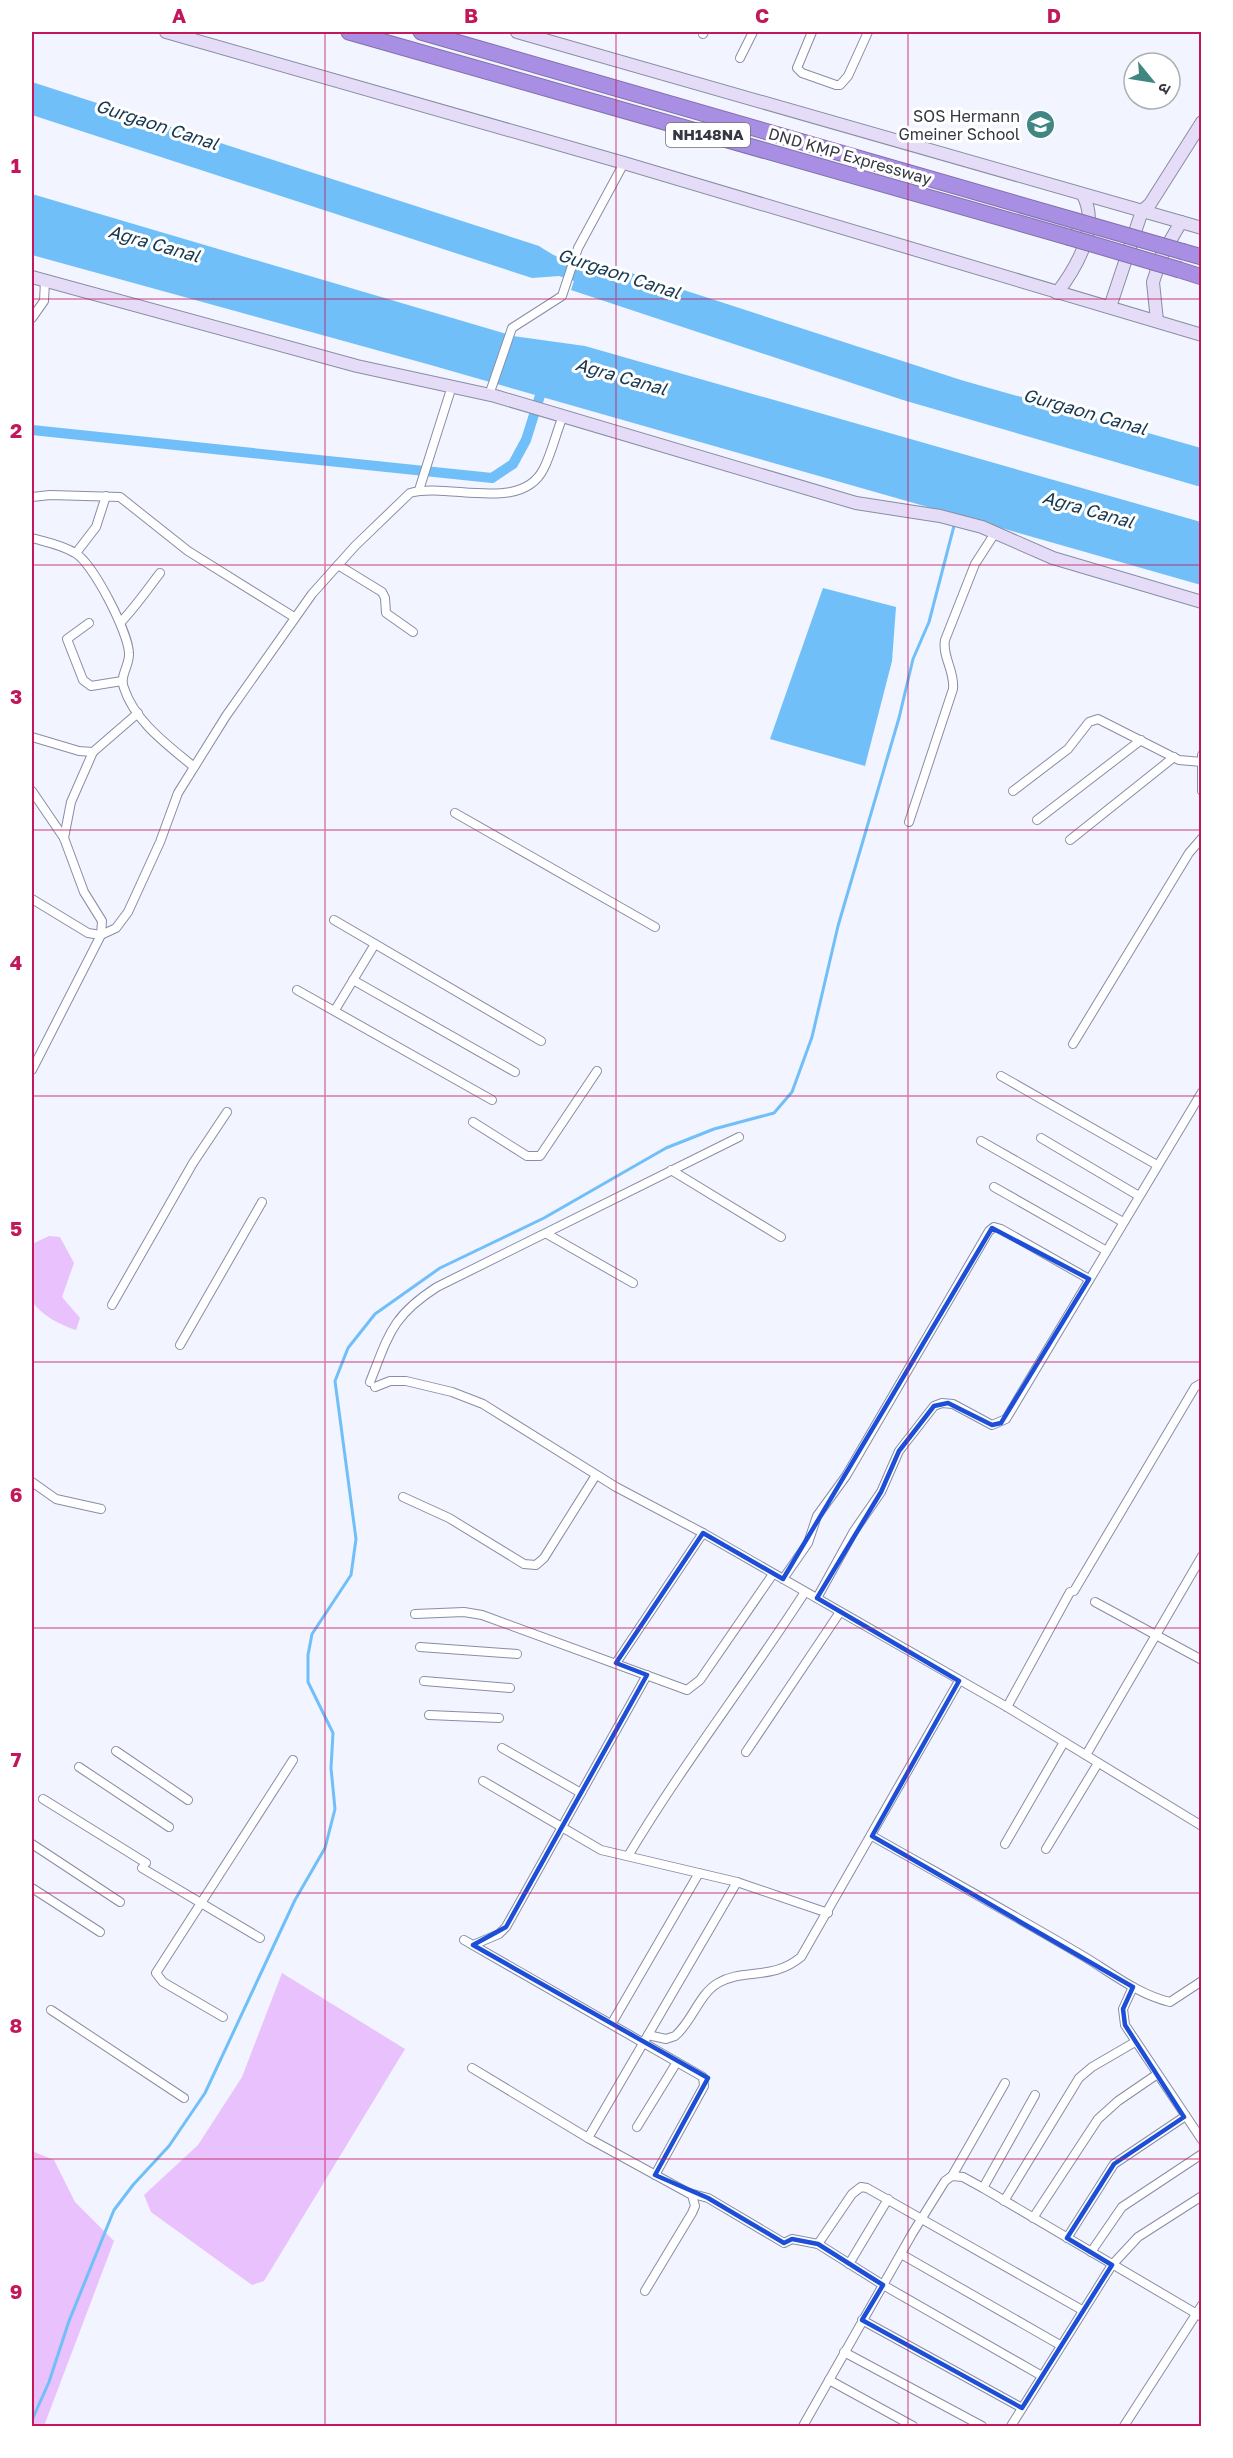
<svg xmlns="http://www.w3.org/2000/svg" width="1233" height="2458" viewBox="0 0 1233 2458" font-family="'Golos Text','Noto Sans Devanagari',sans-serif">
	<rect width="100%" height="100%" fill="#f2f4ff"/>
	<g fill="#e9c1fc">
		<path d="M49 1236 60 1237 74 1263 62 1297 80 1318 76 1330C60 1325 41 1315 32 1301V1244Z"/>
		<polygon points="282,1973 405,2049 264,2281 252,2285 151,2212 144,2195 198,2145 242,2077"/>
		<polygon points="32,2151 54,2160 75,2202 114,2241 44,2426 32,2426"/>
	</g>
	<g fill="#70bff9">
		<path d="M32 82 539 246C555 256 570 267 588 259L961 380 1201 448V487L903 400 571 290 574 281 559 276 532 278 32 115Z"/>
		<polygon points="32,194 513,336 585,346 1201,522 1201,585 427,364 32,255"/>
		<polygon points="823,588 896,607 892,661 865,766 770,739"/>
	</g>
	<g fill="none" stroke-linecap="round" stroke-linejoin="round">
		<polyline stroke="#70bff9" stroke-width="3" points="32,2420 49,2382 69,2321 114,2210 133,2185 169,2146 205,2093 295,1900 325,1848 335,1809 331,1768 333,1733 308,1682 308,1655 312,1634 351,1575 356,1539 335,1381 348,1348 375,1314 440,1268 544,1218 666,1148 714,1129 774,1113 792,1092 812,1037 838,926 899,718 913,659 929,622 955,522"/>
		<polyline stroke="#70bff9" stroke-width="10" points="32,430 492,478 513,464 526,440 544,383"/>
		<defs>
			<g id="street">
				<polyline points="812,32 797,68 802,73 836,85 840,85 848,76 868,32"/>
				<polyline points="703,34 704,32"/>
				<polyline points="740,58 753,32"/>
				<polyline points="32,318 44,301 45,281"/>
				<polyline points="489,395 512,328 562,296 578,248 624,163"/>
				<polyline points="419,490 452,386"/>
				<polyline points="32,497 50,495 120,497 188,551 294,617"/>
				<path d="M32 538C46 542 63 545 75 553 93 563 128 632 129 653 130 665 119 676 124 688 135 722 168 745 194 767"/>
				<polyline points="76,553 96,527 106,496"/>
				<polyline points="338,565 382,592 385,598 386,613 413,632"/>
				<path d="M121 622C136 606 147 590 160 573"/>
				<polyline points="89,623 67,639 83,680 91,686 122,681"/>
				<polyline points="32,737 79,751 93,752 138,713"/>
				<polyline points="1202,755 1202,791"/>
				<polyline points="32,791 64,838 84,892 102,921 101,935 32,1070"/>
				<polyline points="1013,791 1068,749 1089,722 1098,719 1179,760 1202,762"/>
				<polyline points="455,813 655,927"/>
				<polyline points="1037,820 1141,740"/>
				<path d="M909 822 953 689C955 671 942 657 945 640L975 564 995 533"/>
				<polyline points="64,838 71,802 93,752"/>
				<polyline points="1070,840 1174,757"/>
				<path d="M32 899 88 933 101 935 116 928 128 912 160 842 178 793 226 716 312 594 355 546 410 493C449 482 522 514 544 468 552 452 556 433 563 416"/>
				<polyline points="334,920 541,1041"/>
				<polyline points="353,980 515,1072"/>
				<polyline points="297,990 492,1100"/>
				<polyline points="335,1010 375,944"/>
				<polyline points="1073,1044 1189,853 1202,838"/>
				<polyline points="1001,1076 1157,1165"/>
				<polyline points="473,1122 527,1156 540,1156 597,1071"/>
				<polyline points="1041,1138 1139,1196"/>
				<polyline points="981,1141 1123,1222"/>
				<polyline points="671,1170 781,1237"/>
				<polyline points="994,1187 1105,1250"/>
				<polyline points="547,1234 633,1283"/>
				<polyline points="112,1305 193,1163 227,1112"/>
				<polyline points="180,1345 262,1202"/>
				<path d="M370 1382C389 1334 392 1316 437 1287L739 1137"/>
				<polyline points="375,1387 390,1381 406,1381 452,1392 483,1404 616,1487 703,1533 1007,1707 1202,1826"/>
				<polyline points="32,1482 56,1499 101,1509"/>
				<polyline points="403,1497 449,1518 524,1564 536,1565 544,1558 596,1475"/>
				<polyline points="783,1579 808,1543 817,1516 846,1476 989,1231 994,1227 1001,1229 1089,1279"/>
				<polyline points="817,1598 854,1531 881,1492 899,1451 934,1406 942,1403 953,1404 992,1425 1006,1419 1202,1092"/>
				<polyline points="1095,1602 1202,1660"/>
				<polyline points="415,1614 464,1612 482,1615 687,1690 700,1680 773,1574"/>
				<polyline points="420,1647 517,1654"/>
				<polyline points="616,1663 703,1533"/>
				<polyline points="424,1681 510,1688"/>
				<polyline points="1007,1707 1070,1592 1074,1591 1195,1387 1202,1383"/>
				<polyline points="429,1715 499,1718"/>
				<polyline points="502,1748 581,1793"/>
				<polyline points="116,1751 188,1800"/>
				<polyline points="746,1752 840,1612"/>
				<polyline points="1086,1755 1202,1556"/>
				<polyline points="79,1767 169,1827"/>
				<polyline points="483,1781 601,1850 737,1882 828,1913"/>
				<polyline points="43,1799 146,1863"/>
				<path d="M872 1836C941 1875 1010 1913 1078 1953 1108 1970 1136 1994 1170 2002L1202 1981"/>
				<polyline points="32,1844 120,1902"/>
				<polyline points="1005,1844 1064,1742"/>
				<polyline points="1046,1849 1098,1763"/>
				<path d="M628 1856C683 1764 747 1682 805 1592"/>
				<polyline points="142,1868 260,1938"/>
				<polyline points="32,1888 100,1932"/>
				<polyline points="464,1940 703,2077 704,2086 655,2175"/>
				<polyline points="473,1945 499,1934 506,1927 647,1675"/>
				<polyline points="1133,1987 1123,2009 1125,2025 1202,2140"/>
				<polyline points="51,2010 184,2098"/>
				<polyline points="223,2017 163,1982 156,1973 293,1760"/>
				<polyline points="612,2023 699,1873"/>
				<path d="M648 2035 666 2039 675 2036C692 2022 699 1994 718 1983 743 1968 772 1981 801 1957L959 1681"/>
				<polyline points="472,2068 588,2138 692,2195 695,2206 692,2213 645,2291"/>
				<polyline points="637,2127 677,2062"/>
				<polyline points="588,2138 737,1882"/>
				<polyline points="952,2176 1005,2083"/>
				<polyline points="983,2188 1035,2095"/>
				<polyline points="689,2193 708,2198 784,2243 792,2239 818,2244 883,2285 1042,2376"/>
				<polyline points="1004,2201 1079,2078 1092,2067 1135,2042"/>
				<polyline points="1033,2218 1098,2119 1118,2101 1156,2075"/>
				<polyline points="1067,2238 1114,2164 1184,2117"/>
				<polyline points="818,2244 852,2194 861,2187 867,2188 1082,2310"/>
				<polyline points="1091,2252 1122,2207 1202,2154"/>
				<polyline points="901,2254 1060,2345"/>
				<polyline points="849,2264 888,2199"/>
				<polyline points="862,2320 1022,2408"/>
				<polyline points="844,2352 982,2426"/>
				<polyline points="829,2380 913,2426"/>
				<polyline points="803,2426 912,2234 945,2181 952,2176 963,2177 983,2188 1202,2317"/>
				<polyline points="1011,2426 1112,2265 1138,2237 1202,2196"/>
				<polyline points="1124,2426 1202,2305"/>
			</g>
			<g id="secondary">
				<polyline points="166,32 624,163 1202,335"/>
				<polyline points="517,32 1202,228"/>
				<polyline points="32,277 357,366 495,396 856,503 940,516 982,527 1053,558 1202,602"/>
				<path d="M1057 293C1077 267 1100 227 1083 195"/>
				<polyline points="1110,307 1142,211 1150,204 1202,122"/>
				<polyline points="1157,321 1153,282 1162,255 1181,222"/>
			</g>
			<g id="highway">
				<polyline points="349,32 1068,237"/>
				<polyline points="421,32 1073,220"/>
				<polyline points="1184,252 1202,257"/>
				<polyline points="1180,270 1202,277"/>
			</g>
		</defs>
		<use href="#street" stroke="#898da5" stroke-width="10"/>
		<use href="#secondary" stroke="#898da5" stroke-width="14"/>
		<use href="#highway" stroke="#8070ab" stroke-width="17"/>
		<use href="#street" stroke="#fff" stroke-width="8"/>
		<use href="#secondary" stroke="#e5ddf7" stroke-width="12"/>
		<use href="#highway" stroke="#a88fe4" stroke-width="15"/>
		<defs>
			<g id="highway-bridge">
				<polyline points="1073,220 1184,252"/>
				<polyline points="1068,237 1180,270"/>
			</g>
		</defs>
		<use href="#highway-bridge" stroke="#8070ab" stroke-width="17" stroke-linecap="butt"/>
		<use href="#highway-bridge" stroke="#a88fe4" stroke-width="15"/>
	</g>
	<path fill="none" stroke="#1d4ed8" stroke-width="4.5" stroke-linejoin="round" d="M992 1228 1089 1279 1001 1423 992 1425 948 1403 934 1406 899 1451 881 1492 817 1598 959 1681 872 1836 1133 1987 1123 2009 1125 2025 1184 2117 1114 2164 1067 2238 1112 2265 1022 2408 862 2320 883 2285 818 2244 792 2239 784 2243 708 2198 655 2175 708 2078 473 1945 506 1927 647 1675 616 1663 703 1533 783 1579Z"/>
	<path fill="none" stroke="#c2185b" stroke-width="1.5" stroke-opacity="0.55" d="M325 32V2426M616 32V2426M908 32V2426M32 299H1202M32 565H1202M32 830H1202M32 1096H1202M32 1362H1202M32 1628H1202M32 1893H1202M32 2159H1202"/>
	<defs>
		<symbol id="school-disc" viewBox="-11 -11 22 22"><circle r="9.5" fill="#408781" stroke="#fff"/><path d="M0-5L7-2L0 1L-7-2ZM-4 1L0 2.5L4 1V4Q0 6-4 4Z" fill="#fff"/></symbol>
	</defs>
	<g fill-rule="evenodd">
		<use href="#school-disc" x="1024" y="108" width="33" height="33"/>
	</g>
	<g text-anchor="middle" stroke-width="6" stroke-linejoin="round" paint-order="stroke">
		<rect fill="#fff" stroke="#72737a" stroke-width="1.5" x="666" y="123" width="84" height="24" rx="4.5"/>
		<g font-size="15" font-weight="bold" fill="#353741">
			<text x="708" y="140">NH148NA</text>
		</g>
		<g font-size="16" fill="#353741" stroke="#fff" text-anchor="end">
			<text x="1020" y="122">SOS Hermann<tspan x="1020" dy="18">Gmeiner School</tspan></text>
		</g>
		<g font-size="16" fill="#353741" stroke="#fff">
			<text transform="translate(850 156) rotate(16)" y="6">DND KMP Expressway</text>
		</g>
		<g font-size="18" font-style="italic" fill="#173851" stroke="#fff">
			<text transform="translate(157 125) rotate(18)" y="6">Gurgaon Canal</text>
			<text transform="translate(154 244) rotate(16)" y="6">Agra Canal</text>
			<text transform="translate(619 274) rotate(18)" y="6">Gurgaon Canal</text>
			<text transform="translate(621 377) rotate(16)" y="6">Agra Canal</text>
			<text transform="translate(1085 412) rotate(16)" y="6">Gurgaon Canal</text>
			<text transform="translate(1088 510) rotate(16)" y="6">Agra Canal</text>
		</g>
	</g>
	<rect width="1233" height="2458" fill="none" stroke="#ffffff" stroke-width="66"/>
	<g transform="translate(1152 81) rotate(120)"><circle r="28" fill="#ffffff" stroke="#aeafb3" stroke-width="1.5"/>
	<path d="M0-4.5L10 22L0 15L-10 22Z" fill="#408781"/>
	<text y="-9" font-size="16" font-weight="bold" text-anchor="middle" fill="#353741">उ</text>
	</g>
	<rect x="33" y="33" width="1167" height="2392" fill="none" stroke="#c2185b" stroke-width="2"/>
	<g font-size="20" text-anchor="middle" font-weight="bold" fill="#c2185b">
		<text x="179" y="23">A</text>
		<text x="471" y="23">B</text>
		<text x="762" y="23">C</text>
		<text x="1054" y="23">D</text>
		<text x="16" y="173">1</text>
		<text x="16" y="438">2</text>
		<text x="16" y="704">3</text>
		<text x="16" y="970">4</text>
		<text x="16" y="1236">5</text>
		<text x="16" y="1502">6</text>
		<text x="16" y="1767">7</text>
		<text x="16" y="2033">8</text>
		<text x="16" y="2299">9</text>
	</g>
</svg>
